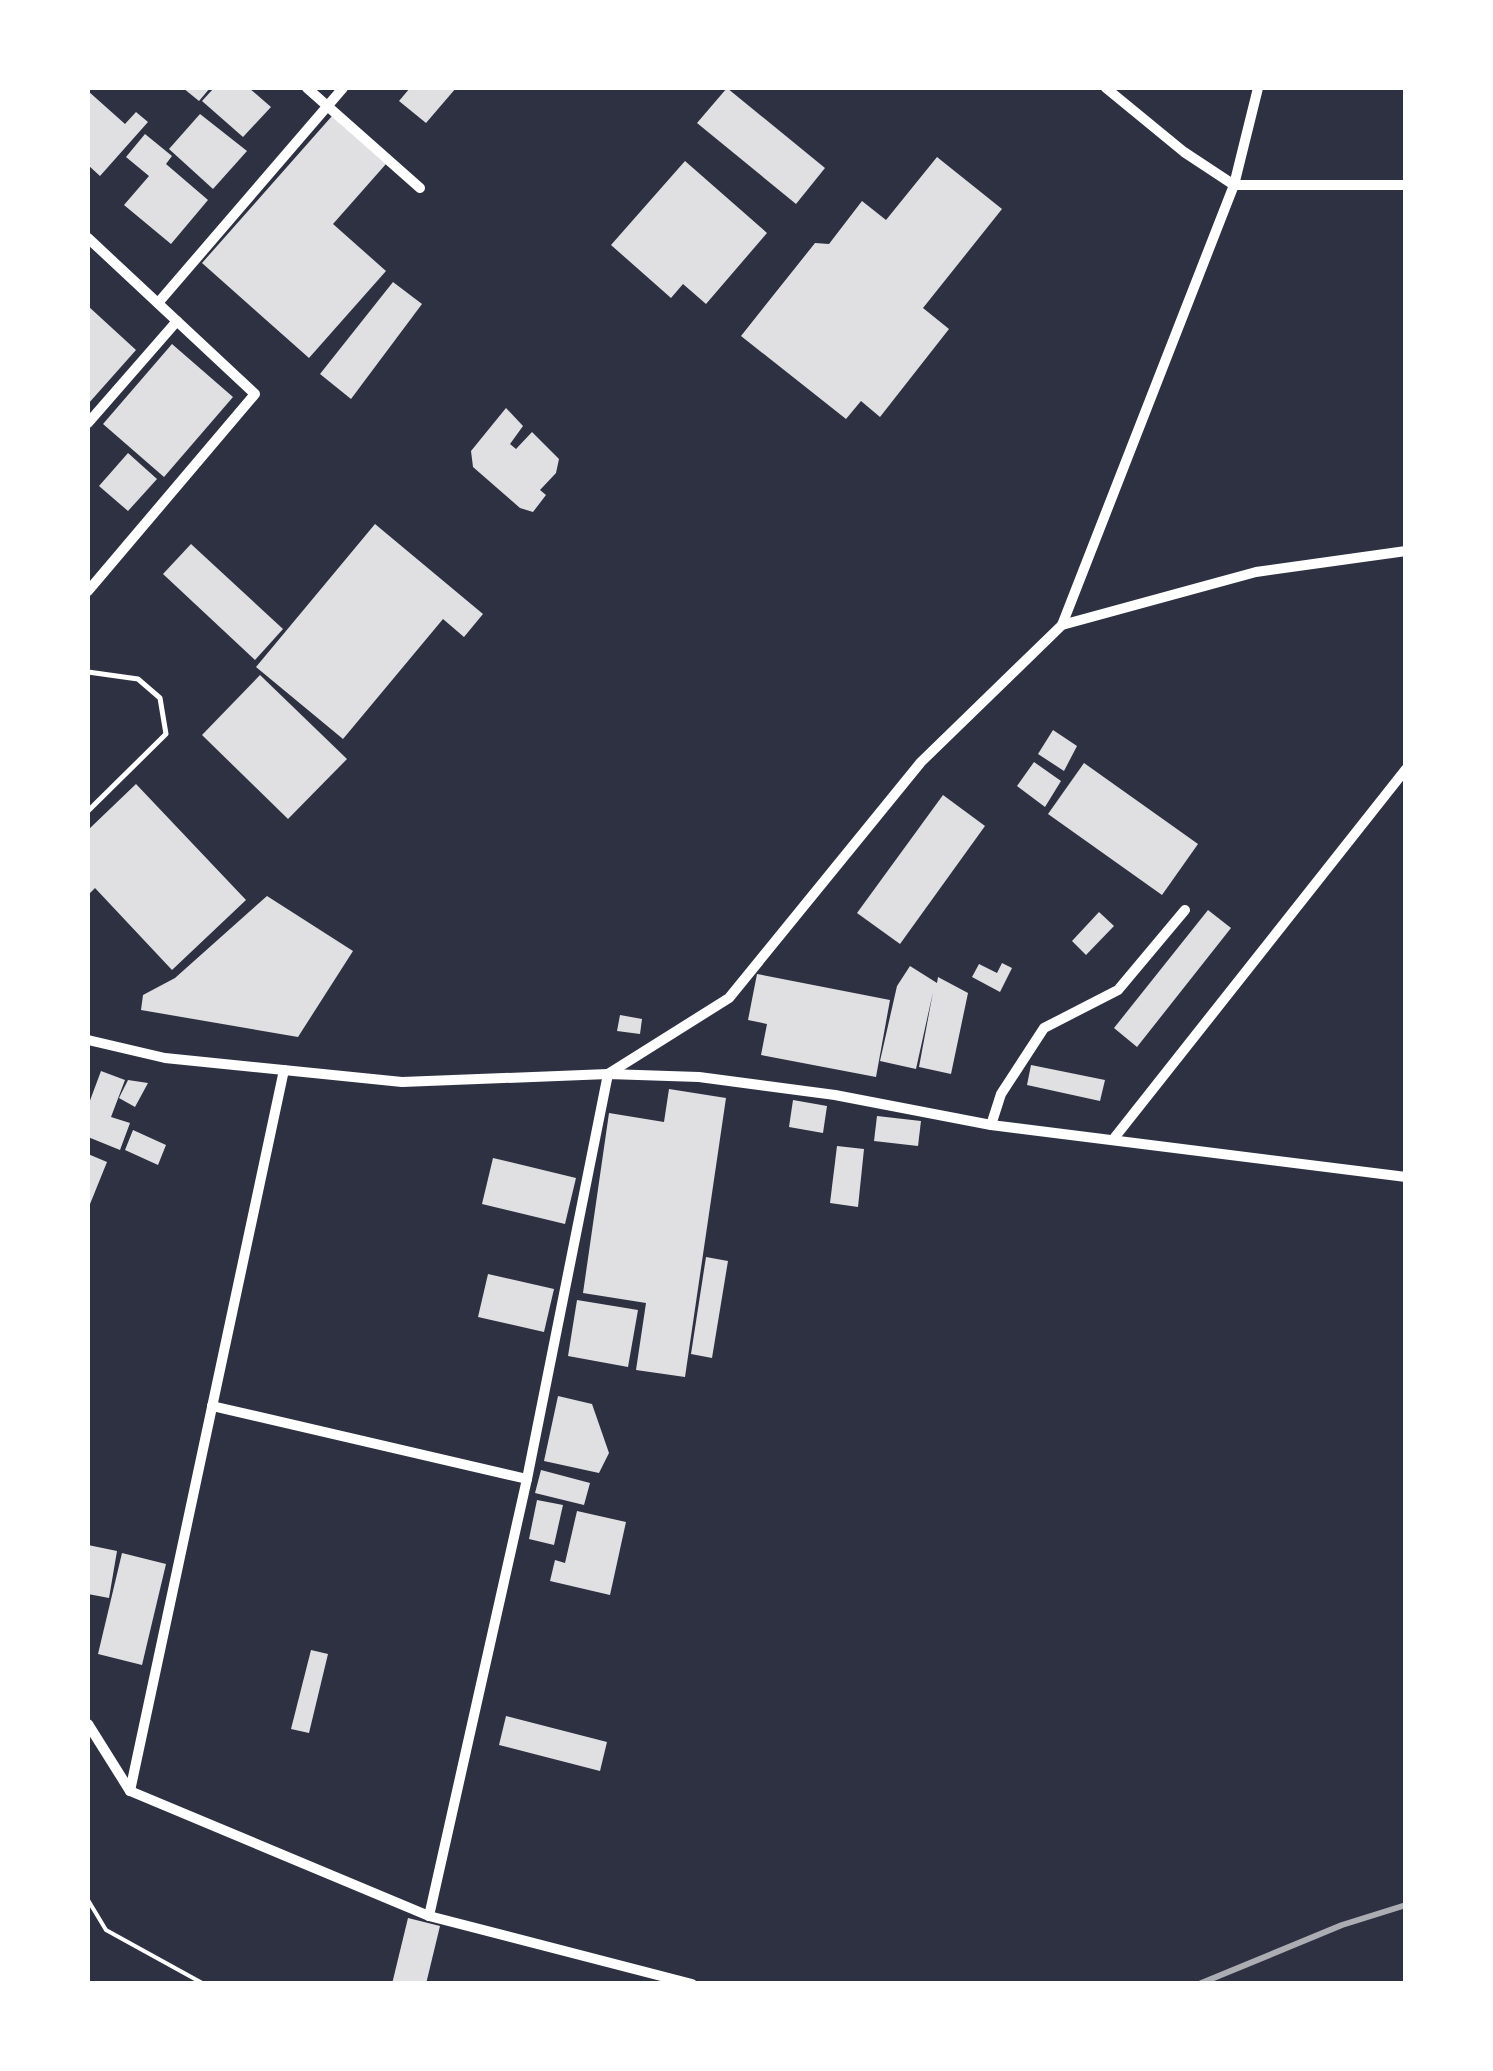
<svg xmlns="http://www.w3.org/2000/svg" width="1493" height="2071" viewBox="0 0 1493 2071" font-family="'Work Sans',sans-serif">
	<rect width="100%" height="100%" fill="#2d3142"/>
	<g fill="#e0e0e3">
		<polygon points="183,88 210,88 199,101"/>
		<polygon points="214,88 249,88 271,107 243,137 202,101"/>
		<polygon points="410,88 456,88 426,123 399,101"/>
		<polygon points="727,88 825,168 796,204 697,123"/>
		<polygon points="88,91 125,124 136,112 148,122 100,176 88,165"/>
		<polygon points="200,114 247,151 213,189 169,149"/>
		<polygon points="332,116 386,164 333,224 386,271 309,358 202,263"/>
		<polygon points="145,134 172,156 166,164 208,200 171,244 124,205 149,176 126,157"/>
		<polygon points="937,157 1002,209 923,308 949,329 880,417 861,401 846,419 741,336 815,243 829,244 862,201 886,220"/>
		<polygon points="685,161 767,233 706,304 683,284 671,298 611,245"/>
		<polygon points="393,282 422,304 351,399 320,374"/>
		<polygon points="88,306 136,350 88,404"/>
		<polygon points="172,344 233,397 164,477 103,424"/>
		<polygon points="506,408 523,426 510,444 516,449 532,432 559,459 556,473 540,490 546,495 533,512 520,508 473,467 471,451"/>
		<polygon points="128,453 157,479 128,511 99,486"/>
		<polygon points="375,524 483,614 464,637 443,619 343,739 256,667"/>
		<polygon points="191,544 283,629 255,660 163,574"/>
		<polygon points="260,675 347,759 288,819 202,735"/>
		<polygon points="1053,730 1077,746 1064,771 1038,754"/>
		<polygon points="1034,762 1061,781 1045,807 1017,786"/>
		<polygon points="1084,763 1198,844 1162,895 1048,814"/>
		<polygon points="136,784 246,900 172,970 95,888 88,895 88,830"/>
		<polygon points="943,795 985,826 900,944 857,913"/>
		<polygon points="267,896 353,951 298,1037 141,1010 143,995 175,978"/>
		<polygon points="1208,910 1231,928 1137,1047 1114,1028"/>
		<polygon points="1099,912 1114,926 1086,955 1072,941"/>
		<polygon points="1002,963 1012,968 1000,992 972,977 979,964 997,973"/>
		<polygon points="910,966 937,983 938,977 968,993 951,1074 919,1067 933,992 916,1069 880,1061 897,986"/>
		<polygon points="757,974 890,1000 876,1077 761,1055 767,1024 748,1020"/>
		<polygon points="620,1015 642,1019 640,1034 617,1031"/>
		<polygon points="1031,1065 1105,1080 1100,1101 1027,1085"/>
		<polygon points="101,1071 125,1080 111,1117 130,1123 120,1150 88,1137 88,1106"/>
		<polygon points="128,1080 148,1083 135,1107 119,1098"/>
		<polygon points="669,1089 726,1098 685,1377 636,1370 646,1303 583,1293 609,1113 664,1122"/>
		<polygon points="793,1100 827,1106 823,1133 789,1127"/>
		<polygon points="877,1116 921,1121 918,1146 874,1141"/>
		<polygon points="133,1130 166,1145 158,1165 125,1150"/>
		<polygon points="837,1146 864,1149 858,1207 830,1203"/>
		<polygon points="88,1154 107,1162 88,1209"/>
		<polygon points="493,1158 576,1178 565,1224 482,1204"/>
		<polygon points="706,1257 728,1261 712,1358 691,1354"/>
		<polygon points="488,1274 554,1289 544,1332 478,1317"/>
		<polygon points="577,1300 638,1310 628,1367 568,1356"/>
		<polygon points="558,1396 592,1404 609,1453 599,1473 544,1461"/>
		<polygon points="541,1470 590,1483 584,1505 535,1493"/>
		<polygon points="537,1500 563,1505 554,1545 529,1539"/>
		<polygon points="577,1511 626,1522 610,1595 550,1581 555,1560 565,1563"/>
		<polygon points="88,1545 117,1551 109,1598 88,1594"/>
		<polygon points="122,1553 166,1564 142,1665 98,1654"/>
		<polygon points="311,1650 328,1654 309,1733 291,1729"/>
		<polygon points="506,1716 607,1742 600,1771 499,1745"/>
		<polygon points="408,1918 440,1926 426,1984 392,1984"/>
	</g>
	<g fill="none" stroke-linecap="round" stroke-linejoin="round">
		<polyline stroke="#fff" stroke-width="4" points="88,1900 106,1930 204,1984"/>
		<polyline stroke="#fff" stroke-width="5" points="88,672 138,679 160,698 166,734 88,811"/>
		<g stroke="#fff" stroke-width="10">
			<polyline points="307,88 420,188"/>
			<polyline points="1106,88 1184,152 1234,185 1406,185"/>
			<polyline points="88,238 255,394 88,591"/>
			<polyline points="158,303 343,88"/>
			<polyline points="88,423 177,321"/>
			<polyline points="1062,625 1234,185 1258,88"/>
			<polyline points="88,1040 165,1058 402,1082 608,1074 699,1077 835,1095 991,1125 1406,1177"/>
			<polyline points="991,1125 1001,1094 1044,1028 1118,990 1185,910"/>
			<polyline points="1115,1137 1406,769"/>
			<polyline points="212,1406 527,1479"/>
			<polyline points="88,1724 130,1791 429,1916 692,1984"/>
			<polyline points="130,1791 284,1070"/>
			<polyline points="429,1916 527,1479 608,1074 729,998 921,762 1062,625 1256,572 1406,551"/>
		</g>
		<polyline stroke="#abadb3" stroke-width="6" points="1199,1984 1342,1925 1406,1905"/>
	</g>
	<rect width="1493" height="2071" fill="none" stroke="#ffffff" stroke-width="180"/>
</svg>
